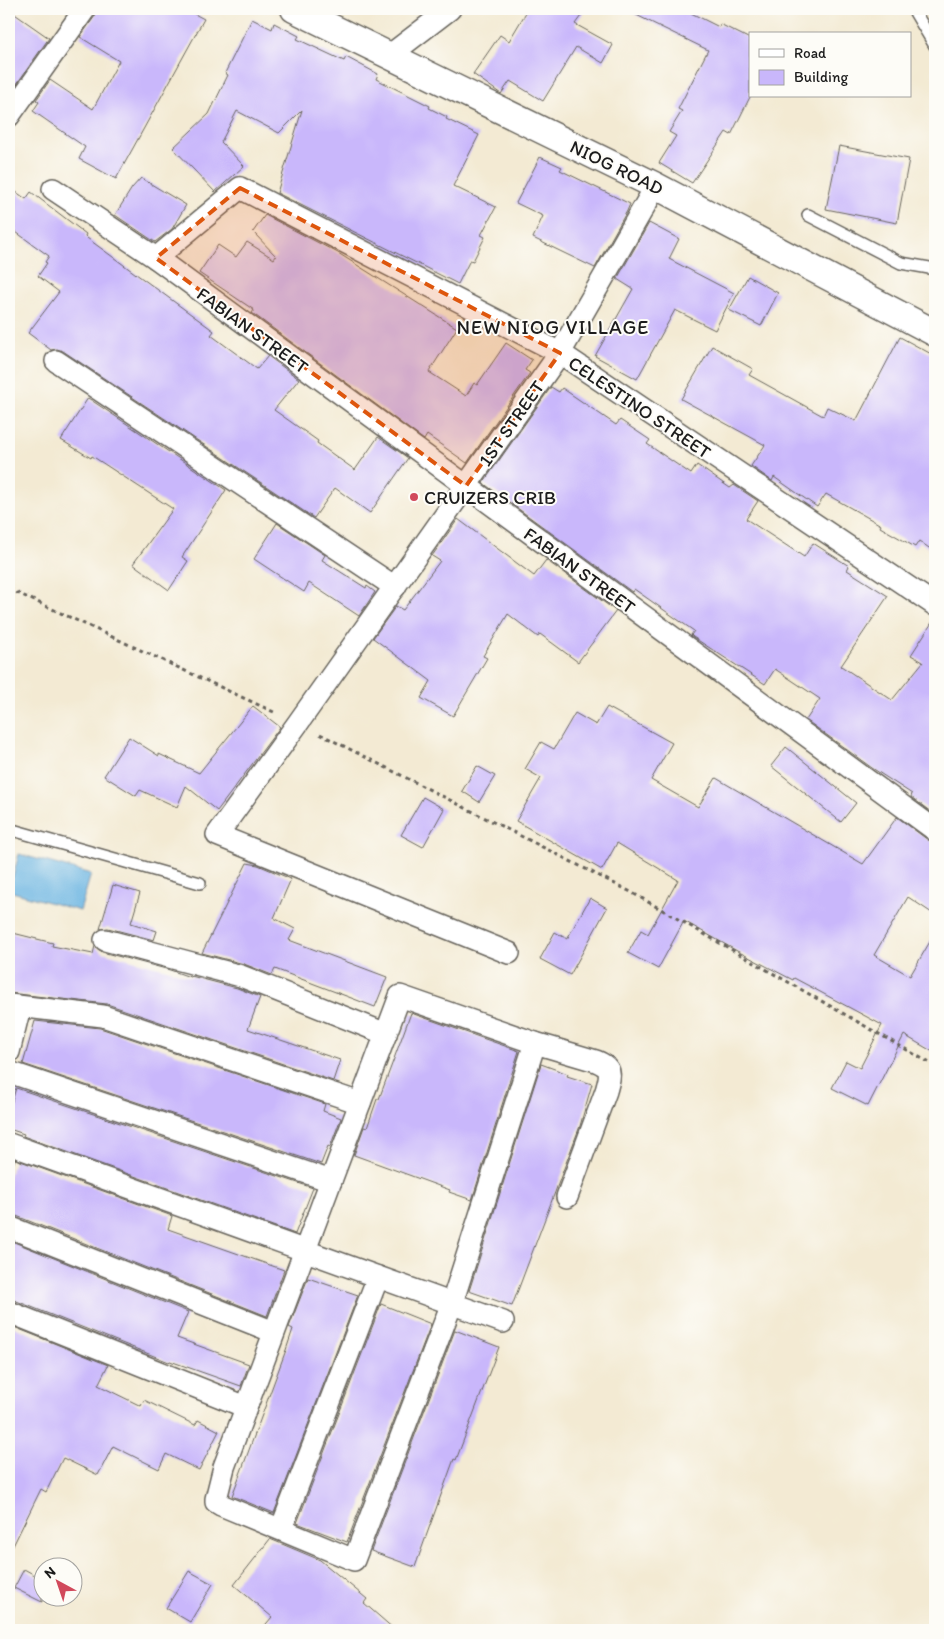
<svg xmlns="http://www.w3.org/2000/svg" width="944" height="1639" viewBox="0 0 944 1639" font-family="Itim,sans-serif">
	<rect width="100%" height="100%" fill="#fdfcf7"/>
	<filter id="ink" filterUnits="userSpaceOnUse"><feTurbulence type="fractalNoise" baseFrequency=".02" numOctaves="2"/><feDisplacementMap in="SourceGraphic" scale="10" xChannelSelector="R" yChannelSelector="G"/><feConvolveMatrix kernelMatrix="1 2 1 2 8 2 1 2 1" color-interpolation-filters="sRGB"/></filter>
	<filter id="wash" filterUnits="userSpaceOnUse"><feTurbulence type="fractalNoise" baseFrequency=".0096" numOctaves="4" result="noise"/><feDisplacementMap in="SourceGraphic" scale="20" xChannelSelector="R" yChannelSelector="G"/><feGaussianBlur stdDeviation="1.12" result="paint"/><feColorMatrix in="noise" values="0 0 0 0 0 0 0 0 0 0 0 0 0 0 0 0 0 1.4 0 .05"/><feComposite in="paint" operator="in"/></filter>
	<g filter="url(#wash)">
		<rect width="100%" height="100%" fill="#f3ead3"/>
		<polygon fill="#68b3e1" stroke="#42687e" points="19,854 91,874 80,911 9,891"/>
		<g id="blocks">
			<g fill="#c9b7fb">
				<polygon points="97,9 185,9 204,19 116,179 79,159 85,147 33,111 39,102 36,100 50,80 93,109 119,61 80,37 95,16"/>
				<polygon points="528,9 586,9 575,24 613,45 603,63 576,47 543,101 510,81 501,94 473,74 500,35 509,41"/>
				<polygon points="624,9 683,9 719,27 720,24 750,39 750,97 731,135 726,132 692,183 659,163 676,136 669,132 682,111 678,109 708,50"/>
				<polygon points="9,10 49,38 9,95"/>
				<polygon points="252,19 272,29 274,23 299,36 297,39 344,61 346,57 378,74 376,79 430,106 429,108 447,117 446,119 479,135 453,186 496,207 481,235 485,237 473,261 470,260 458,284 277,193 302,110 279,133 237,111 221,142 244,166 215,192 173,148 209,114 228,75 225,73"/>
				<polygon points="839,146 909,159 897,223 826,209"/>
				<polygon points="540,157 562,167 560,170 630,204 627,211 595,268 533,238 543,216 516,203"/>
				<polygon points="141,178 186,205 172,229 155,242 115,215 132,188"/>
				<polygon points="9,187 26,199 31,192 86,234 85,236 87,238 214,331 211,335 257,369 268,356 299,379 274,410 318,441 317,443 355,470 378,437 408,458 370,513 335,488 314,518 63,351 57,349 51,350 28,333 59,292 38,276 47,263 45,262 49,256 9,227"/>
				<polygon points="265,215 338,253 457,328 429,372 466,396 474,383 477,385 506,343 532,360 525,370 530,373 467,463 427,435 424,440 252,313 254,310 199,273 218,245 236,257 247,242 274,259 276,256 253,232"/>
				<polygon points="649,223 679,239 669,259 734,293 715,330 675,310 637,379 595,356 633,289 617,279"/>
				<polygon points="748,276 778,293 761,326 729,310"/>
				<polygon points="900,337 935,356 935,552 919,541 915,547 880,527 881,525 826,494 817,507 774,477 772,481 751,466 765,445 681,399 712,346 753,369 749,375 823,416 827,407 856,421"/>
				<polygon points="551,387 559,392 562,388 616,425 620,420 650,440 647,444 691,474 697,465 730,488 734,485 758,501 746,519 804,557 813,543 849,566 847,570 888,596 841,666 892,700 923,662 911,655 935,618 935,815 911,797 912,794 872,768 806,720 820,699 775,669 765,684 693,637 691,635 694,631 634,589 632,592 483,483"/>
				<polygon points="88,398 226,490 182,557 188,561 169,590 133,564 173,509 92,456 91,458 61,440"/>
				<polygon points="458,519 534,576 546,560 616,611 578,662 540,634 538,637 508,614 483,656 487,658 453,716 421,698 431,681 373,638 396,606 403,610 440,561 432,556"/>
				<polygon points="277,523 325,555 322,560 366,588 367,586 375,592 359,616 309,583 304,592 254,559"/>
				<polygon points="253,706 280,727 217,811 186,786 177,807 140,790 136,796 104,776 129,737 159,756 159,754 199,773"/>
				<polygon points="607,707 672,743 651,780 698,807 716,778 863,864 897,817 928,840 935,842 935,915 908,897 874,955 910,976 935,933 935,1053 904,1035 868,1106 832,1088 846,1061 860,1068 882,1025 794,978 793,980 737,951 684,921 658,969 628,953 641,930 648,934 678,880 617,843 602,870 516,821 541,778 525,769 541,742 554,749 575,713 596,725"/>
				<polygon points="786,747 856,803 841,822 771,766"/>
				<polygon points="477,766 495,776 479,802 462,791"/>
				<polygon points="423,797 444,809 423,847 401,835"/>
				<polygon points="247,863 258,865 291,879 274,918 295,929 289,940 387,977 375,1007 275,969 272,975 244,964 202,953"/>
				<polygon points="113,885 140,893 131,923 157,931 154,940 108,928 100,929"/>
				<polygon points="590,898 607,908 570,975 540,959 555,932 567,939"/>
				<polygon points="9,932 53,943 52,946 93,954 95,946 102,952 170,970 190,977 191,976 237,988 260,997 248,1029 340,1060 333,1081 107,1004 9,993"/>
				<polygon points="411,1013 519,1051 472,1200 449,1192 450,1190 354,1155 364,1127 367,1128 377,1099 379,1099"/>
				<polygon points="35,1021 100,1028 325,1104 323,1111 341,1118 330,1147 328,1146 321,1164 23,1064"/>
				<polygon points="541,1064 568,1074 567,1076 592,1084 580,1126 512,1306 469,1291"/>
				<polygon points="16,1088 313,1188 295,1234 23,1136 24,1134 9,1129 9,1111"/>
				<polygon points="15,1159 172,1216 168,1229 284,1270 267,1316 14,1215 9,1215 9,1176"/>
				<polygon points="9,1240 188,1312 177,1338 249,1364 241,1386 170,1361 169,1362 14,1300 9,1300"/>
				<polygon points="308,1278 358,1295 274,1513 232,1496 286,1350 293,1329 289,1327"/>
				<polygon points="381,1304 431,1324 347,1542 297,1523"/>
				<polygon points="9,1325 108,1365 98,1385 141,1406 144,1400 195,1425 198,1420 219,1431 199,1470 166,1454 159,1469 113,1446 98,1475 63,1458 46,1492 41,1489 9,1554"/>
				<polygon points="455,1330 499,1347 456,1460 454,1459 415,1567 371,1551"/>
				<polygon points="270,1539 320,1560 367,1599 364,1603 395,1630 261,1630 272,1617 234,1585"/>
				<polygon points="24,1569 42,1579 42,1602 14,1588"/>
				<polygon points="189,1571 213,1584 190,1622 166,1608"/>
			</g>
		</g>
	</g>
	<g filter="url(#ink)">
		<use href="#blocks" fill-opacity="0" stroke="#67645c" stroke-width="1"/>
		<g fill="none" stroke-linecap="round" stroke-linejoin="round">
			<defs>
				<g id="service">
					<polyline points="913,9 935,46"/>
					<polyline points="808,215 901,263 935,269"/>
					<polyline points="9,829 200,883"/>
				</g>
				<g id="minor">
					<polyline points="390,55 450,9"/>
					<polyline points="9,116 85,9"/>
					<polyline points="53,189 156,258 935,830"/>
					<polyline points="156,258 240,188 560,353 935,605"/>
					<polyline points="56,361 395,587"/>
					<polyline points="105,940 241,976 386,1034"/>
					<polyline points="509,953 217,835 298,723 560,353 656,186"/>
					<polygon points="400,996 535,1043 452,1303 354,1560 221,1505 216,1502 216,1499 224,1467"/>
					<polyline points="9,1005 103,1016 360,1103"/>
					<path d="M535 1043 596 1061C614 1068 610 1076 606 1091L567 1197"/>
					<polyline points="9,1052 20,1007"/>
					<polyline points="9,1072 331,1181"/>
					<polyline points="9,1144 503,1322"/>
					<polyline points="9,1227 274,1332"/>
					<polyline points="9,1312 246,1407"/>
					<polyline points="281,1529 378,1277"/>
				</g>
				<polyline id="tertiary" points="294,9 656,186 935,333"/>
			</defs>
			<use href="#service" stroke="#67645c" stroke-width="14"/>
			<use href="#minor" stroke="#67645c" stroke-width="24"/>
			<use href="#tertiary" stroke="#67645c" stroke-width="29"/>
			<g stroke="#67645c" stroke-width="3" stroke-dasharray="4 4" stroke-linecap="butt">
				<polyline points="9,589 276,713"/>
				<polyline points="320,734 629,891 935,1066"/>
			</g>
			<use href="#service" stroke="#fff" stroke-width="11"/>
			<use href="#minor" stroke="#fff" stroke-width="21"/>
			<use href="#tertiary" stroke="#fff" stroke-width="26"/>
		</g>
	</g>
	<path fill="#de560d" fill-opacity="0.2" stroke="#de560d" stroke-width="4" stroke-dasharray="10 6" stroke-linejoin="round" d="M240 188 560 353 466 486 156 258Z"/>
	<circle fill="#d1495b" stroke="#fdfcf7" stroke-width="2" cx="414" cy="497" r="5"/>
	<g text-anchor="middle" stroke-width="4" stroke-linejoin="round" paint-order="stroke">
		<g font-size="19" fill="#1c1c1c" stroke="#fdfcf7">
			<text transform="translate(617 167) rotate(26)" y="7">NIOG ROAD</text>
			<text transform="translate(253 330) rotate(36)" y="7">FABIAN STREET</text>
			<text transform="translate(640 407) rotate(34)" y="7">CELESTINO STREET</text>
			<text transform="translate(511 423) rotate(-55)" y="7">1ST STREET</text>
			<text transform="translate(580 570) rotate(36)" y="7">FABIAN STREET</text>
		</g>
		<g font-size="19" fill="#1c1c1c" stroke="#fdfcf7" text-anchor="start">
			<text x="424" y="504">CRUIZERS CRIB</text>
		</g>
		<g font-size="20" letter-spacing="1" fill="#1c1c1c" stroke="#fdfcf7">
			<text x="553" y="334">NEW NIOG VILLAGE</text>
		</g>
	</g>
	<rect width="944" height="1639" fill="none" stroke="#fdfcf7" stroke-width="30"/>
	<rect x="749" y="32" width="162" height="65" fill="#fdfcf7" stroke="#a3a29f"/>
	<rect x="759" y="49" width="25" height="8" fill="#ffffff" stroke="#a3a29f"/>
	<text x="794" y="58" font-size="15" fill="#1c1c1c">Road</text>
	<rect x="759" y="70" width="25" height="15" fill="#c9b7fb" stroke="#a3a29f"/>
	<text x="794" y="82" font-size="15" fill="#1c1c1c">Building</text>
	<g transform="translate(58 1582) rotate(320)"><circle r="24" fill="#fdfcf7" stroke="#a3a29f"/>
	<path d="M0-4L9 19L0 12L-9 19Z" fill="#d1495b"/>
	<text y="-8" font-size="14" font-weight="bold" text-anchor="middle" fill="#1c1c1c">N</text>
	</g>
</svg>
